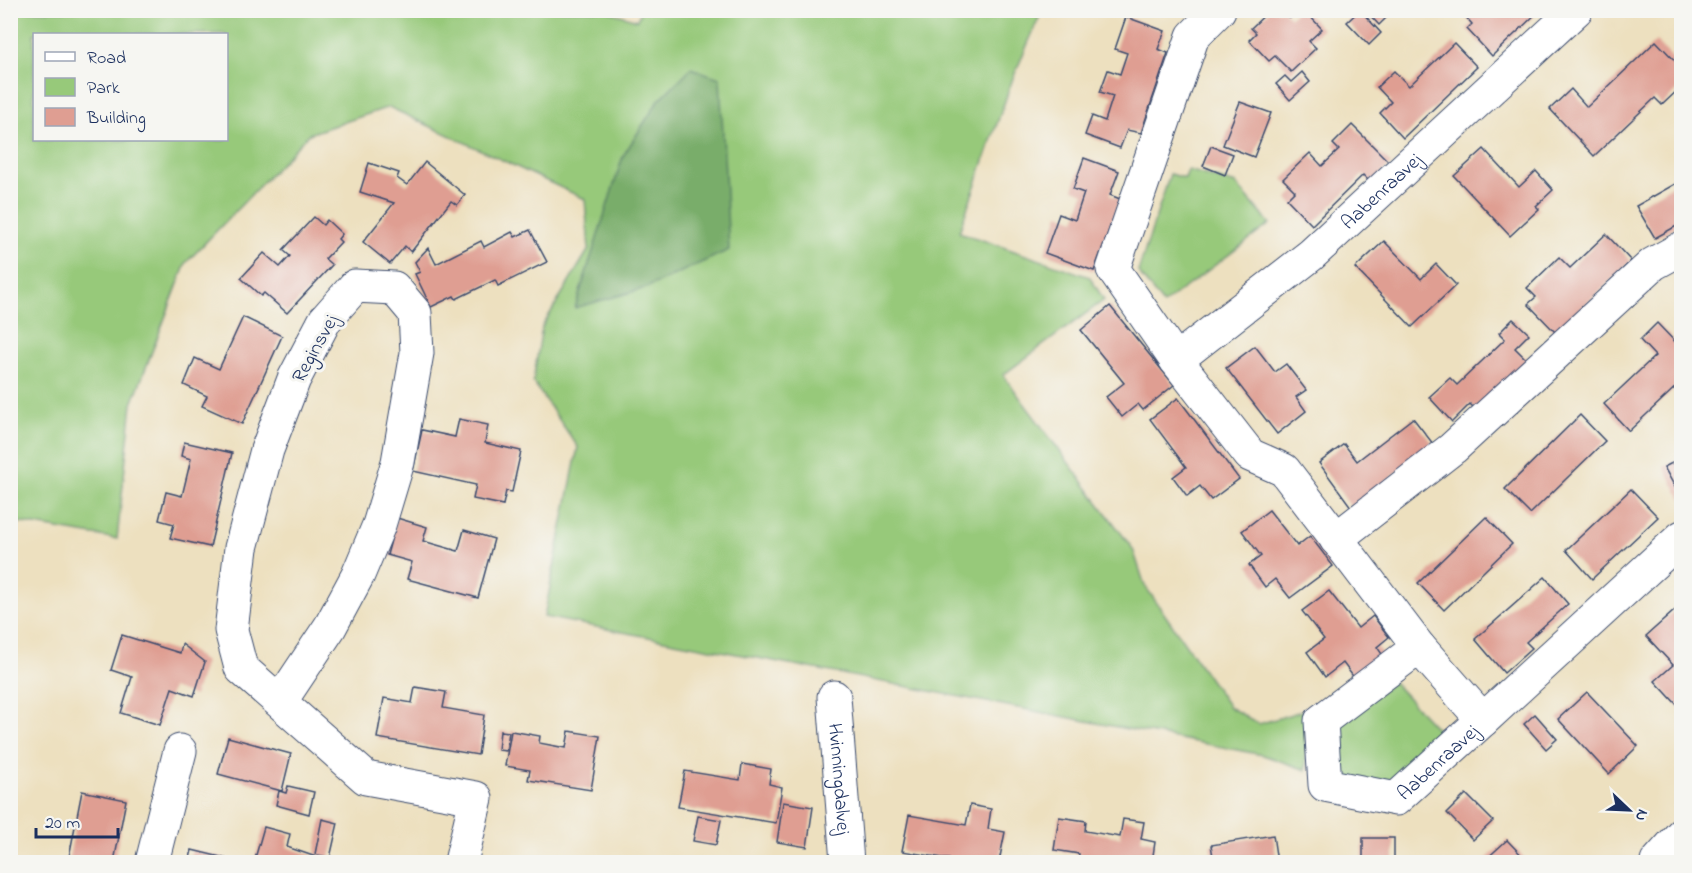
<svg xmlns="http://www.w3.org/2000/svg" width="1692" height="873" viewBox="0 0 1692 873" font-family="'Indie Flower',sans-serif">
	<rect width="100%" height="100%" fill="#f6f6f2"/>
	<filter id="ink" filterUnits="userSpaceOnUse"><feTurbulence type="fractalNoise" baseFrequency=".0167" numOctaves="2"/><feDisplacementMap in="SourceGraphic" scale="12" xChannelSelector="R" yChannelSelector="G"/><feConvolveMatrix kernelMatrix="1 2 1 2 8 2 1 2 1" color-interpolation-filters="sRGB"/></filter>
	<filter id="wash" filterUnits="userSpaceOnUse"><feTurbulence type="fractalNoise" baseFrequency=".008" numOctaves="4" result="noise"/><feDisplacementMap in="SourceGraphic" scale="24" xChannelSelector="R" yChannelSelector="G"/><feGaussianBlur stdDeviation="1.35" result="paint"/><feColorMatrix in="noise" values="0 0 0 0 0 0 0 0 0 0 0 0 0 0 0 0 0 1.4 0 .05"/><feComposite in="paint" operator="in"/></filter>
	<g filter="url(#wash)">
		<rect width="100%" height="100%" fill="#ede0bf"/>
		<g fill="#97c97a" stroke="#597c6c" stroke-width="1.5" fill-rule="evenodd">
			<path d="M604 10 637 20 641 10 1042 11 1013 78 959 232 1090 277 1104 300 1003 375 1133 549 1145 586 1229 707 1259 724 1305 710 1306 770 1263 755 544 617 578 447 533 382 542 327 589 249 585 199 389 107 309 134 186 263 132 404 117 539 11 521 10 11ZM34 34H226V140H34Z"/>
			<polygon points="1188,170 1236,184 1270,224 1163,304 1138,272 1170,174 1185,178"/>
			<polygon points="1393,682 1448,741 1395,788 1344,777 1334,766 1333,728"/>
		</g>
		<polygon fill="#79ad6a" stroke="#4a6e64" stroke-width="1.5" points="691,68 720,78 729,250 646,288 575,308 623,156 658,101"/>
		<g id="blocks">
			<g fill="#df9e92">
				<polygon points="1270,10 1283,10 1290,18 1297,10 1304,10 1322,29 1309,41 1316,48 1291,72 1275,56 1269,61 1249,40 1256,33 1251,28"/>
				<polygon points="1360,10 1381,33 1369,45 1347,22"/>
				<polygon points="1365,10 1394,10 1379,25"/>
				<polygon points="1467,10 1540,10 1492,56 1467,29 1472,24 1463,14"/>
				<polygon points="1126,17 1165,31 1158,49 1168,53 1141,133 1127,130 1120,148 1085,135 1092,116 1105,121 1113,96 1100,92 1108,70 1120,74 1127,53 1115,49"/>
				<polygon points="1656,41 1682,68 1682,86 1662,105 1655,98 1594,156 1550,109 1571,89 1587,107"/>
				<polygon points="1454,43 1477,67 1403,138 1380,113 1391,102 1377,87 1394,71 1409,86"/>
				<polygon points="1302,72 1310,82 1290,100 1276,84 1285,76 1291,82"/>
				<polygon points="1240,102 1271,113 1254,157 1223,145"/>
				<polygon points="1352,125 1391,164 1371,183 1363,175 1312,225 1287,199 1295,191 1283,179 1310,153 1322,166 1339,150 1333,144"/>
				<polygon points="1211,146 1233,154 1225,175 1203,166"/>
				<polygon points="1484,149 1519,187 1536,171 1553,190 1536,206 1539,209 1510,236 1454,176"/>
				<polygon points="1682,151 1682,168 1674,155"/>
				<polygon points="1084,158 1119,171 1110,195 1120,199 1094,271 1045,253 1059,214 1075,220 1084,193 1073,189"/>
				<polygon points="425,162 465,195 457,205 451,201 411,252 405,246 390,264 363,242 394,203 360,192 369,163 399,173 397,178 407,185"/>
				<polygon points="1682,180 1682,223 1655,238 1636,206"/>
				<polygon points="314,217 323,225 327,220 342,234 338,239 341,242 325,259 332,265 287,313 264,293 261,296 241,278 264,253 280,267 290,256 283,250"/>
				<polygon points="530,230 547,262 498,286 495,280 456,299 454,296 431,307 415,274 420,272 415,262 428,248 436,264 481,241 484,247 512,232 515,237"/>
				<polygon points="1606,234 1631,261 1556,333 1528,304 1536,297 1527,288 1559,257 1570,268"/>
				<polygon points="1384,241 1421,279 1436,264 1456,285 1412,327 1355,268"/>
				<polygon points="1110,306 1174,385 1143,410 1138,404 1122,417 1106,397 1124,383 1081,330"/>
				<polygon points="243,317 282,336 242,424 202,406 207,396 184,385 195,358 219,369"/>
				<polygon points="1513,319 1529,334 1515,348 1530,363 1478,412 1470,404 1452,422 1429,397 1450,378 1457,385 1505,339 1499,333"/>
				<polygon points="1657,323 1682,349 1682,381 1629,431 1604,404 1655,356 1640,340"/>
				<polygon points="1255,346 1275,372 1286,364 1306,390 1296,397 1306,411 1277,434 1226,368"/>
				<polygon points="1178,398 1239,479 1211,500 1200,486 1187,496 1173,477 1186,467 1150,419"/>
				<polygon points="1580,415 1605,441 1530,514 1505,489"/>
				<polygon points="1413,418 1434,445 1351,507 1319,463 1344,444 1357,461"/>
				<polygon points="459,419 488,425 485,443 521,451 512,492 506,491 503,505 473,499 476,485 413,471 422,430 455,437"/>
				<polygon points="184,442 232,453 210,547 170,538 174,524 159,520 166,492 182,496 191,459 181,456"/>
				<polygon points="1682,458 1682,500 1664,467"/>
				<polygon points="1631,489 1658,517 1592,579 1566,550"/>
				<polygon points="1269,510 1297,546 1310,536 1333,566 1290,598 1275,579 1265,587 1249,565 1261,556 1242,531"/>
				<polygon points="1486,517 1512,544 1444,610 1418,583"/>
				<polygon points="397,518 427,527 423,541 458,551 464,530 494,539 478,598 407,579 412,562 387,555"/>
				<polygon points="1545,577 1568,604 1526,642 1532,648 1504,673 1475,639"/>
				<polygon points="1329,591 1358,628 1373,616 1389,637 1377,647 1384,657 1355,679 1343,663 1325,677 1307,652 1324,639 1302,611"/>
				<polygon points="1682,604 1682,705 1679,707 1655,681 1673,665 1646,636"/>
				<polygon points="122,635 180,653 182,644 205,662 194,696 172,688 160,725 121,713 132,677 111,670"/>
				<polygon points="415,687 446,692 443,708 484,715 478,755 377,738 384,698 412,703"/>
				<polygon points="1587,692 1638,746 1609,774 1558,719"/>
				<polygon points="1535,714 1557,739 1546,749 1524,724"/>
				<polygon points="500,731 509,732 506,751 498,750"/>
				<polygon points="511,731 540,736 539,743 566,748 569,731 600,736 591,790 528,780 530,770 505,766"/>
				<polygon points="228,737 291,754 282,791 218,774"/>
				<polygon points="742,764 771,769 769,784 782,787 776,823 678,807 685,771 740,780"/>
				<polygon points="288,786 314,792 309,814 276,805 279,791 286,793"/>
				<polygon points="82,791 126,800 114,862 68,862"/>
				<polygon points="1466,794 1493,821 1473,840 1447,813"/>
				<polygon points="783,802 813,807 807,847 777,842"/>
				<polygon points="970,805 991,809 988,829 1005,832 999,862 966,862 902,851 909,815 966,825"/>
				<polygon points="698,816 721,820 716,845 693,841"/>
				<polygon points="1059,817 1086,821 1085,831 1120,837 1123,819 1144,822 1141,839 1155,842 1152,862 1078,862 1079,854 1054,850"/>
				<polygon points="322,819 338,823 330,858 315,854"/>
				<polygon points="264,827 290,834 287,847 319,858 318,862 254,862"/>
				<polygon points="1273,835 1277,862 1214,862 1211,845"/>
				<rect x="1363" y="838" width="31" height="24"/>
				<polygon points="1507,840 1528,862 1483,862"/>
				<polygon points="192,850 225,858 224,862 189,862"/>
			</g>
		</g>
	</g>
	<g filter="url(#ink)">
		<use href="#blocks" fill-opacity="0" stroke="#3a4a6d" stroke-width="1.5"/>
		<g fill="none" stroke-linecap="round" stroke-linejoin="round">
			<defs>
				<g id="minor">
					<polyline points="1219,10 1193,36 1113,269 1176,360 1250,455 1284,470 1419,647 1483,720 1682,537"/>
					<path id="s1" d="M1176 360 1311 255 1576 10"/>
					<polyline points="1336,539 1453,448 1653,264 1682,248"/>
					<path id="s2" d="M1419 647 1321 721 1325 785 1396 799 1483 720"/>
					<path id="s3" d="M834 697 847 862"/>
					<polyline points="280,702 330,627 358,575 379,525 398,462 417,353 415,313 394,288 355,286 325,320 294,379 267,450 241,548 231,630 241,668 366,778 476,798 461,862"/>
					<polyline points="152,862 180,751"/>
					<polyline points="1657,862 1682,834"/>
				</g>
			</defs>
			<use href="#minor" stroke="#3a4a6d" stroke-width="35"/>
			<use href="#minor" stroke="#fff" stroke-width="33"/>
		</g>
	</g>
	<g text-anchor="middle" stroke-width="6" stroke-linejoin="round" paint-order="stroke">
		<g font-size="20" fill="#1b2f5e" stroke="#f6f6f2">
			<text dy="7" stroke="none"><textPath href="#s1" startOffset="266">Aabenraavej</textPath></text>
			<text transform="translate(314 348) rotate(-61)" y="7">Reginsvej</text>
			<text dy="7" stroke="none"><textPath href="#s2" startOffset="315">Aabenraavej</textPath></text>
			<text dy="7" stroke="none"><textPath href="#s3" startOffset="82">Hvinningdalvej</textPath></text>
		</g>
	</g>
	<rect width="1692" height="873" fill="none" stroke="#f6f6f2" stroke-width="36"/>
	<rect x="33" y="33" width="195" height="108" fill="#f6f6f2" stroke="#9ea6b7" stroke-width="1.5"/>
	<rect x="45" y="52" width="30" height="9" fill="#ffffff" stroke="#9ea6b7" stroke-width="1.5"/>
	<text x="87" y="63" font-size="18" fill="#1b2f5e">Road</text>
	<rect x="45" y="78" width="30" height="18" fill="#97c97a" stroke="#9ea6b7" stroke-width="1.5"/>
	<text x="87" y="93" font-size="18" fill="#1b2f5e">Park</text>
	<rect x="45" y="108" width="30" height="18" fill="#df9e92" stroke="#9ea6b7" stroke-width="1.5"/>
	<text x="87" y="123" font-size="18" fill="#1b2f5e">Building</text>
	<g transform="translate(1629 810) rotate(113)" stroke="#f6f6f2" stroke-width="4.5" paint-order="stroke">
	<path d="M0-4.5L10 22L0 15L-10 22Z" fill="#1b2f5e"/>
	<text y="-9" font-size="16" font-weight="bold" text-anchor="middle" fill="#1b2f5e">N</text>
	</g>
	<path d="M36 828v9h82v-9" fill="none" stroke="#1b2f5e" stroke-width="3"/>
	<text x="45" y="828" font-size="18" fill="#1b2f5e" stroke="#f6f6f2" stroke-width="4.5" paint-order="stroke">20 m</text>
</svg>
